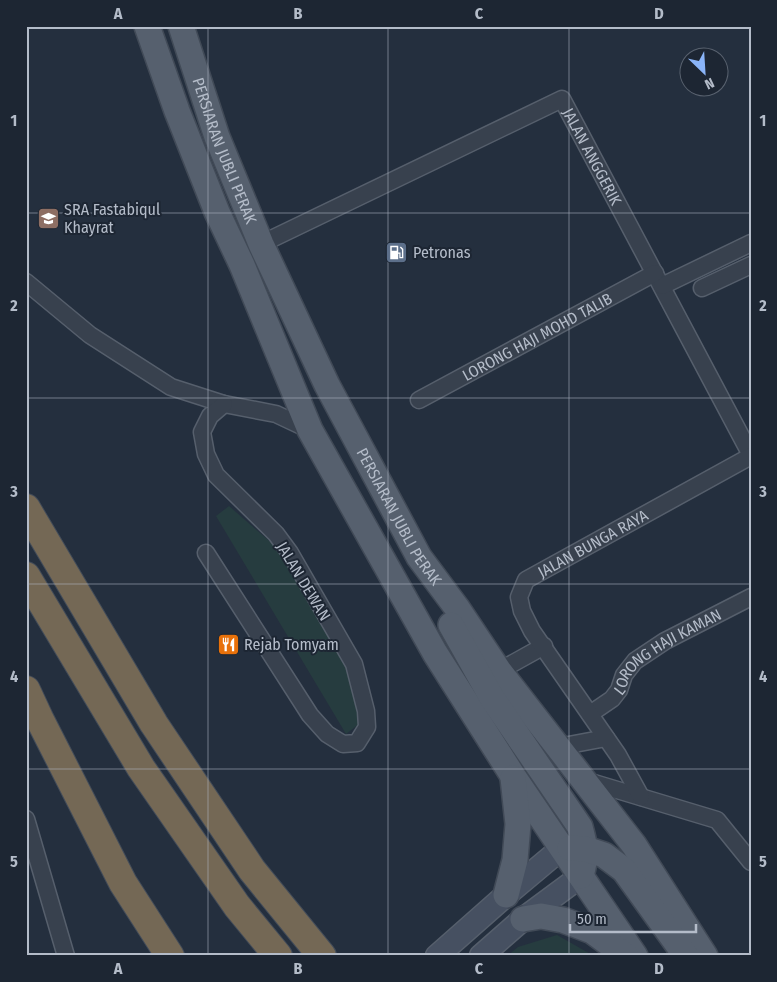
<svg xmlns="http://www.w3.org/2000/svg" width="777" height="982" viewBox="0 0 777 982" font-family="'Fira Sans Condensed',sans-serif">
	<rect width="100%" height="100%" fill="#242f3e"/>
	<g fill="#263c3f">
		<polygon points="229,506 282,552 353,670 359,724 346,734 216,516"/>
		<polygon points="557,935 594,956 507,956 518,947"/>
	</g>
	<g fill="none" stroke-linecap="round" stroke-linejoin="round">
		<defs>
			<g id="minor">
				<path id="s1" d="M261 244 562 99 751 455"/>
				<polyline points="26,282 90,335 171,387 224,404 276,414 310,430"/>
				<polyline points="662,286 751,243"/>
				<polyline points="702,288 751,265"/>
				<path id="s2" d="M419 400 655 273"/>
				<polyline points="206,553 310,715 327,734 343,744 357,743 367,727 366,711 354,664 290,553 276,534 216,475 206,454 202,432 210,416 224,404"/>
				<polyline points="499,671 544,646"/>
				<path id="s3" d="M590 714 612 699 619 690 624 675 635 661 665 641 751 597"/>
				<polyline points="558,747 606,738"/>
				<polyline points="584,780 717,820 751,862"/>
				<path id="s4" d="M641 797 618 755 532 631 522 611 519 597 526 580 751 456"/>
				<polyline points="26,819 66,956"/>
			</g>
			<g id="secondary">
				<polyline points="437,956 506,895 562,848"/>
				<polyline points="481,956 523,919 581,876"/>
			</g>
			<g id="primary">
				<polyline points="147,26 177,111 217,212 242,265 310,430 435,653 513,776 635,956"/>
				<path id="s5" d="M181 26 217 137 261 244 327 385 419 557 457 608 499 671 634 845 705 956"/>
				<path d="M451 625 492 698 580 827C586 849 587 853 581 876"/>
				<polyline points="570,848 586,849 604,855 624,870 686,956"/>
				<polyline points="506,895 515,860 518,824 513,778"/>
				<polyline points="523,919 541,916 563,920 592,931 626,956"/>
			</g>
			<g id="motorway">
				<polyline points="26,508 154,724 252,870 322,956"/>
				<polyline points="26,576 141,768 237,906 278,956"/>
				<polyline points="26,690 39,718 123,883 170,956"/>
			</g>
		</defs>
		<use href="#minor" stroke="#565f6c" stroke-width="19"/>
		<use href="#secondary" stroke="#565f6c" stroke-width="25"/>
		<use href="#primary" stroke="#414a57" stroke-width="28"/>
		<use href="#motorway" stroke="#434c59" stroke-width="30"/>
		<use href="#minor" stroke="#38414e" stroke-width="16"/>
		<use href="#secondary" stroke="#465061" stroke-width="22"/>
		<use href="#primary" stroke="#56606e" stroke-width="25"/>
		<use href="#motorway" stroke="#746855" stroke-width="28"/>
	</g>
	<path fill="none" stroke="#b4bcc9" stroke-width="1" stroke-opacity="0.55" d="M208 26V956M388 26V956M569 26V956M26 213H751M26 398H751M26 584H751M26 769H751"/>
	<defs>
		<symbol id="school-square" viewBox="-11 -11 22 22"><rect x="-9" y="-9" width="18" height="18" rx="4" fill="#8d6e63" stroke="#1d2633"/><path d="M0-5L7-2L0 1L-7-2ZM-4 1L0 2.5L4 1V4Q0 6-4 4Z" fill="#fff"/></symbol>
		<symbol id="fuel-square" viewBox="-11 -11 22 22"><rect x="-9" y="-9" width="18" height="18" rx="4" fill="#5c6f8a" stroke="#1d2633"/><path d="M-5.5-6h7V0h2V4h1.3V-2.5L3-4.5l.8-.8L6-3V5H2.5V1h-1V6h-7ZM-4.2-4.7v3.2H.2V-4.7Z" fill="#fff"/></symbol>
		<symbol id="restaurant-square" viewBox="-11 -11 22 22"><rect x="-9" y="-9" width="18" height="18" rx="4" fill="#e8710a" stroke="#1d2633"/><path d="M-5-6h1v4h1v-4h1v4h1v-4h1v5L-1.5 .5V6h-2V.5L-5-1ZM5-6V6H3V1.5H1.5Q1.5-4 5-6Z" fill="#fff"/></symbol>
	</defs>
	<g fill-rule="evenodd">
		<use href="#school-square" x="36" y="206" width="25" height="25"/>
		<use href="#fuel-square" x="384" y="240" width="25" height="25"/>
		<use href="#restaurant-square" x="216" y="632" width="25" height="25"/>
	</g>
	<g text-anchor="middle" stroke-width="4" stroke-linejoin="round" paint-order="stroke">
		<g font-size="16" fill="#b4bcc9" stroke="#1d2633">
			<text dy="6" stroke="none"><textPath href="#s5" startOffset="132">PERSIARAN JUBLI PERAK</textPath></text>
			<text dy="6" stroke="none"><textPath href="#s1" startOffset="399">JALAN ANGGERIK</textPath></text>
			<text dy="6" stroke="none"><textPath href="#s2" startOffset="134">LORONG HAJI MOHD TALIB</textPath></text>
			<text dy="6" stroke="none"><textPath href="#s5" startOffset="538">PERSIARAN JUBLI PERAK</textPath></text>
			<text dy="6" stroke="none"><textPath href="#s4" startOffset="330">JALAN BUNGA RAYA</textPath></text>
			<text transform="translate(304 581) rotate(59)" y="6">JALAN DEWAN</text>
			<text dy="6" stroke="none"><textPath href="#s3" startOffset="102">LORONG HAJI KAMAN</textPath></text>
		</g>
		<g font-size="16" fill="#b4bcc9" stroke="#1d2633" text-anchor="start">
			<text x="64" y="215">SRA Fastabiqul<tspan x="64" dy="18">Khayrat</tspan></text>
			<text x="413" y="258">Petronas</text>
			<text x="244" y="650">Rejab Tomyam</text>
		</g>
	</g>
	<rect width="777" height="982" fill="none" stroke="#1d2633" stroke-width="55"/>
	<g transform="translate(704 72) rotate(155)"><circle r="24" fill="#1d2633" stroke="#59626f"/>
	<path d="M0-4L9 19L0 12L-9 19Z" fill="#8ab4f8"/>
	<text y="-8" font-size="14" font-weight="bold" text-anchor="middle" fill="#b4bcc9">N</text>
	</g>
	<path d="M570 924v8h126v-8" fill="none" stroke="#b4bcc9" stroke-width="2.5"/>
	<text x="577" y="924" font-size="15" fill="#b4bcc9" stroke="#1d2633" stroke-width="4" paint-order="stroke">50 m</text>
	<rect x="28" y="28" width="722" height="926" fill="none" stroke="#b4bcc9" stroke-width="2"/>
	<g font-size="16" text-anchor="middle" font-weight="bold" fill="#b4bcc9">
		<text x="118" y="19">A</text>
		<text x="298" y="19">B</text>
		<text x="479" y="19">C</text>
		<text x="659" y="19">D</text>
		<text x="14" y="126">1</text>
		<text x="763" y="126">1</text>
		<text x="14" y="311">2</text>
		<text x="763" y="311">2</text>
		<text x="14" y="497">3</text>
		<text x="763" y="497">3</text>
		<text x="14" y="682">4</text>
		<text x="763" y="682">4</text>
		<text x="14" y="867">5</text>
		<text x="763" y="867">5</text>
		<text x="118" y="974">A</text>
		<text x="298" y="974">B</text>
		<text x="479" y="974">C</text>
		<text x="659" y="974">D</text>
	</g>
</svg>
